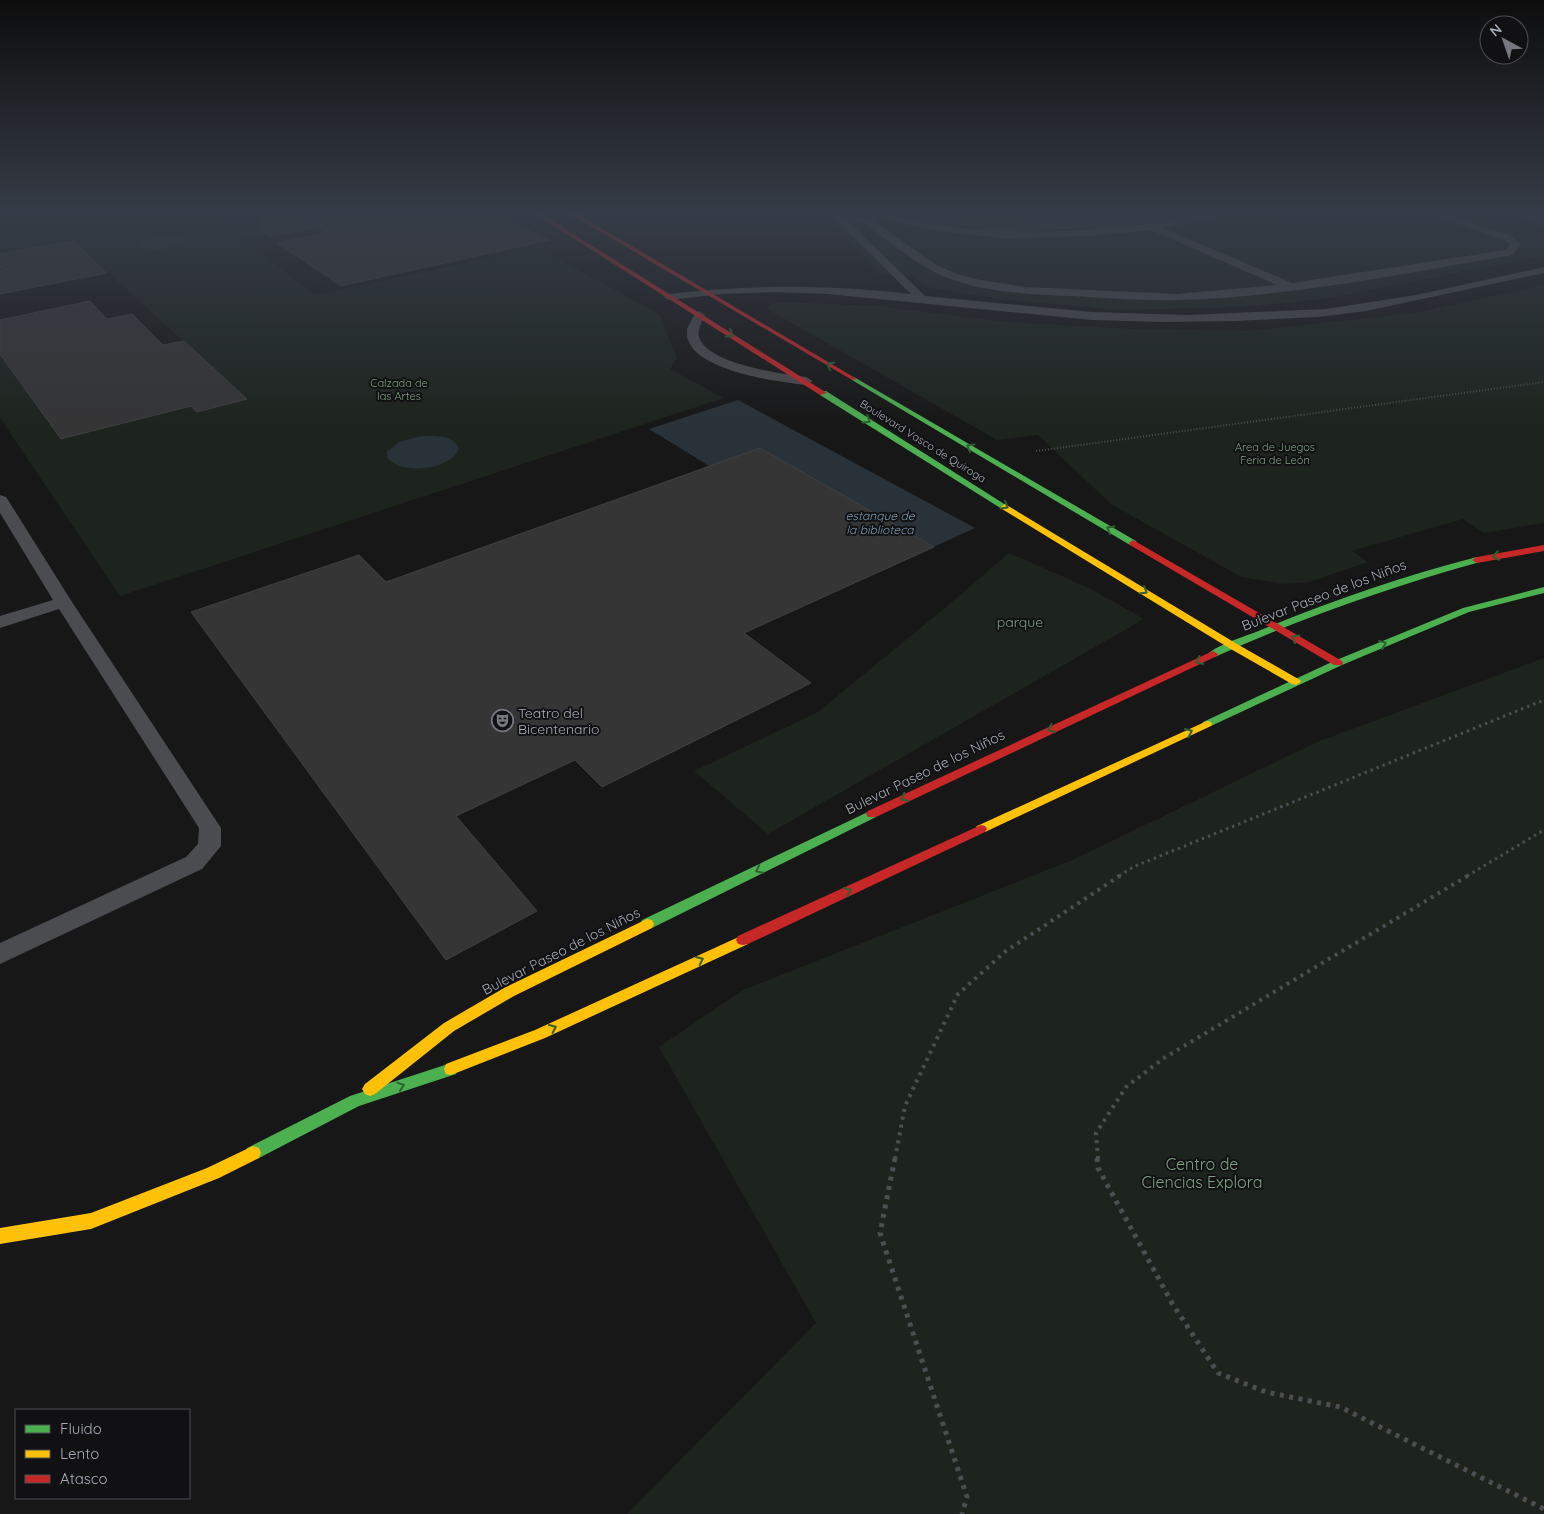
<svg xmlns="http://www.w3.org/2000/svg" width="1544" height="1514" viewBox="0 0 1544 1514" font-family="Quicksand,sans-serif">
	<rect width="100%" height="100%" fill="#171717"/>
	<g fill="#1d241e">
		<polygon points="0,215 229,215 224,221 229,230 262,230 269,237 241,236 314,295 538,248 659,314 677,358 670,369 724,398 120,596 0,418 0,353 64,439 191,406 197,412 246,399 74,241 0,254"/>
		<polygon points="826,215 1466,215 1544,241 1544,256 1324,299 1243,307 1116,310 1001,299 925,287 911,274 881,275"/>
		<polygon points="1544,285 1544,523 1484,533 1463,519 1352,551 1368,562 1309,582 1285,584 1241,577 1111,504 1038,435 997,440 769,310 768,305 781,302 877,306 1007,322 1135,329 1250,331 1414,313"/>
		<polygon points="1009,553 1087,587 1144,619 768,834 694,771 818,712 946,607"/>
		<polygon points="1544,658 1544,1514 627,1514 816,1323 659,1047 743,990 1070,861 1317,742"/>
	</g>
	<g fill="#2a3239">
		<path d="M161 235H176L185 237 186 240C176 250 147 253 135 245L140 240Z"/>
		<polygon points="738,400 975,528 881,571 649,429"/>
		<path d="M421 436C434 436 454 434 459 449 450 470 401 476 387 457V452L399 442Z"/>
	</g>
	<g fill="#353536" stroke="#3f4043">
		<polygon points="266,215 298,215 317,227 269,237 262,230 260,223"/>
		<polygon points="298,215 497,215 549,240 341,286 277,243 327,233"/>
		<polygon points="909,215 1191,215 1173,219 1122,226 1026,230 986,228 941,221 932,224"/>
		<polygon points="74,241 107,273 0,294 0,271 3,270 0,267 0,254"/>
		<polygon points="90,301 107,319 132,314 163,345 184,341 247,399 197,412 191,406 61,439 0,354 0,320"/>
		<polygon points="760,448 934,547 744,633 811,683 602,787 575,760 456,816 537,911 446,960 191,612 359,555 386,582"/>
	</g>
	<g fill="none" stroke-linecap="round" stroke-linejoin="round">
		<polyline stroke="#4d4e52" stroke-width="2" stroke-dasharray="1 2" stroke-linecap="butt" points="1036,451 1544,382"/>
		<g stroke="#4d4e52" stroke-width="3" stroke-dasharray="2.5 4" stroke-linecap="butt">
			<polyline points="1119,876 1133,867 1544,700"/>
			<polyline points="1467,876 1544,830"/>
		</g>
		<g stroke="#4d4e52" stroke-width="4" stroke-dasharray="3 5" stroke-linecap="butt">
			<polyline points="895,1159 905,1106 958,994 1006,951 1121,875"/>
			<polyline points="1098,1159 1096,1133 1126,1087 1164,1058 1469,875"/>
		</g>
		<g stroke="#4d4e52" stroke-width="5" stroke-dasharray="4 5.5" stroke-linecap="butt">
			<polyline points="895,1158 880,1233 967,1497 962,1514"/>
			<polyline points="1097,1158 1098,1168 1172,1303 1218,1373 1266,1392 1340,1407 1544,1509"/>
		</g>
		<g fill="#4b4c50" fill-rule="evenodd">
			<path d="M831 215H841L844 218 868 217 935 264 954 273 975 279 1025 287 1177 294 1277 285 1151 230 1092 236 1005 238 962 234 922 228 881 217 879 215H895L922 222 962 228 1049 232 1135 226 1201 215H1219L1214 218 1163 228 1292 283 1505 250 1510 245 1506 241 1435 215H1449L1514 237 1520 245 1512 255 1508 256C1399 274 1289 297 1178 300 1143 301 1107 298 1072 296 1030 294 984 293 945 277 915 264 889 241 863 222L850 223 925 296 1092 312 1187 315 1326 309 1416 295 1544 267V273L1366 311 1318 317 1235 321 1164 322 1092 320 828 294 775 292 722 294 669 300 663 297 669 294C752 284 827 285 911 294Z"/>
			<polygon points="1518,215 1532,215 1544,219 1544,225"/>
			<path d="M699 311 705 315C702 322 697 330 699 337 707 364 782 374 806 377L813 381 806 385C774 381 720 374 695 351 692 348 689 342 687 338V329L695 313Z"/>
			<polygon points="0,495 6,497 8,500 72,602 221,828 221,846 202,869 0,964 0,943 186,857 198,844 199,828 59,609 0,628 0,616 53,600 0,513"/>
		</g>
		<g fill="#4caf50" fill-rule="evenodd">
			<polygon points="854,377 1136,541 1137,543 1133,546 1130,545 852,380 851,379"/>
			<polygon points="820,391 826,391 1009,507 1008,509 1002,509 820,395"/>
			<path d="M1477 557 1482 560 1480 562C1390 587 1302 618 1217 656L1213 657 1208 654C1217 645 1243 637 1256 632 1328 602 1402 576 1477 557Z"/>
			<polygon points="1544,587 1544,593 1469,612 1342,665 1211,726 1203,726 1202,724 1203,722 1334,661 1463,608"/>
			<polygon points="872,810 876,811 878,814 876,817 652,928 647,929 642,928 640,924 642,920"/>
			<polygon points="451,1063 456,1064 458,1069 456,1074 359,1106 259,1158 253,1160 247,1158 245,1153 247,1148 350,1096"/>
		</g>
		<g fill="#ffc107" fill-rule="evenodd">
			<polygon points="1005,504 1237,644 1300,680 1301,682 1296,685 1292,684 1229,648 1002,509 1001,507"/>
			<polygon points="1207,721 1211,722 1212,724 1211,726 985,832 977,832 975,829 977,826"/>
			<polygon points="647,919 652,920 654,924 652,928 514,996 454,1031 375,1094 370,1096 365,1094 362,1089 365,1084 444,1023 504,988"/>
			<polygon points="743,935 748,936 750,940 748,944 545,1038 451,1075 446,1074 444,1069 446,1064 535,1030"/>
			<polygon points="253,1146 259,1148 261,1153 259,1158 219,1178 91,1229 0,1244 0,1228 91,1213 207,1168"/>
		</g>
		<g fill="#c62828" fill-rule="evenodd">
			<polygon points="537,215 543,215 827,393 820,395"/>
			<polygon points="572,215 579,215 857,379 852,380"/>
			<polygon points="1133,540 1342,661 1343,663 1342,665 1334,665 1130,545 1129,543"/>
			<polygon points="1544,545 1544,551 1477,563 1472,560 1477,557"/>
			<polygon points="1213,651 1218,654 1217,656 876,817 868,817 866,814 868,811"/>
			<polygon points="981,825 985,826 987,829 985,832 748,944 743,945 738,944 736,940 738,936"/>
		</g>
	</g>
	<defs><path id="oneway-chevron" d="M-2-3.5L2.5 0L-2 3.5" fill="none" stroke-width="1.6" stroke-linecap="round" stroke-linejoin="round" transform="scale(1.25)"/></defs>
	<g stroke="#2e6032">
		<use href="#oneway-chevron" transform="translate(730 334) rotate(32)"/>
		<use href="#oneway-chevron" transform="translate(830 365) rotate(-150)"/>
		<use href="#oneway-chevron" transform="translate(867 420) rotate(32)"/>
		<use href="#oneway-chevron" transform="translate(970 447) rotate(-150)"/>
		<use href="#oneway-chevron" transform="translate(1005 506) rotate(31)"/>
		<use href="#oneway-chevron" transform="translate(1110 529) rotate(-150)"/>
		<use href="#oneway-chevron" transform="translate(1496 556) rotate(170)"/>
		<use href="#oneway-chevron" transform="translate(1144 591) rotate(31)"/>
		<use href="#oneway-chevron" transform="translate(1295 638) rotate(-150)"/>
		<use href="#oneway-chevron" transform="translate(1383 644) rotate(-22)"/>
		<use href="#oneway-chevron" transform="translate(1199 661) rotate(155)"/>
		<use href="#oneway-chevron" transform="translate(1051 729) rotate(155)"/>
		<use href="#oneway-chevron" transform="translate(1189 732) rotate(-25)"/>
		<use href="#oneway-chevron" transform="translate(904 798) rotate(153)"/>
		<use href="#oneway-chevron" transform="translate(759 870) rotate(154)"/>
		<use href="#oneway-chevron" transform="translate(848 891) rotate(-25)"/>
		<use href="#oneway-chevron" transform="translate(700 960) rotate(-25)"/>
		<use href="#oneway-chevron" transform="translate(553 1028) rotate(-25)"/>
		<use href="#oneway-chevron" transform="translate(401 1086) rotate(-18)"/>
	</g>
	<linearGradient id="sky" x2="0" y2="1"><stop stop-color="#0d0d0d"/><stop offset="0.5" stop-color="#363c47"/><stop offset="1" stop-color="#363c47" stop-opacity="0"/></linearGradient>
	<rect width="1544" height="427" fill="url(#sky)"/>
	<defs>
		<symbol id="theatre-ring" viewBox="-11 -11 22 22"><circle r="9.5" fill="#111113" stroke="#757880" stroke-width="1.5"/><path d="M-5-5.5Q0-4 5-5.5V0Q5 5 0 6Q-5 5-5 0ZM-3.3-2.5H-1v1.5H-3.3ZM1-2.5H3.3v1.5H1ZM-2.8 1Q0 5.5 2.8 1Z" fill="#757880"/></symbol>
	</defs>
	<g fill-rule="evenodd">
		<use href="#theatre-ring" x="490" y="708" width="25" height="25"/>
	</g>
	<g text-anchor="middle" stroke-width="4" stroke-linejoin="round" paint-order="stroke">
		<g font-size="11" fill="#7fa381" stroke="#111113">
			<text x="399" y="387">Calzada de<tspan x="399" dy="13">las Artes</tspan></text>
			<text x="1275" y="451">Area de Juegos<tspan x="1275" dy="13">Feria de León</tspan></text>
		</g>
		<g font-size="11" fill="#a8adb8" stroke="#111113">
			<text transform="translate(923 441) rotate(32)" y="4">Boulevard Vasco de Quiroga</text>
		</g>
		<g font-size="12" font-style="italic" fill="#7f9bb3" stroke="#111113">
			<text x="880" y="520">estanque de<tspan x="880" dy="14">la biblioteca</tspan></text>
		</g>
		<g font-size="14" fill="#a8adb8" stroke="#111113">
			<text transform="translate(1324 595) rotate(-21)" y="5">Bulevar Paseo de los Niños</text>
			<text transform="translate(925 772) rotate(-26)" y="5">Bulevar Paseo de los Niños</text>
			<text transform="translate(561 951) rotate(-27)" y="5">Bulevar Paseo de los Niños</text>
		</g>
		<g font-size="14" fill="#7fa381" stroke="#111113">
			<text x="1020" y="627">parque</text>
		</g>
		<g font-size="14" fill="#a8adb8" stroke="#111113" text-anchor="start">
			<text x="518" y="718">Teatro del<tspan x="518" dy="16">Bicentenario</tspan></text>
		</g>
		<g font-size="16" fill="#7fa381" stroke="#111113">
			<text x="1202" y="1170">Centro de<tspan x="1202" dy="18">Ciencias Explora</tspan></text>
		</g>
	</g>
	<rect x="15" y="1409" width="175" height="90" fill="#111113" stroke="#4d4f55"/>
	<rect x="25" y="1425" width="25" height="8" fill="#4caf50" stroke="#4d4f55"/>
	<text x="60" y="1434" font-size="15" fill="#a8adb8">Fluido</text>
	<rect x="25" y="1450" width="25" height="8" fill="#ffc107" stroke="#4d4f55"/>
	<text x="60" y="1459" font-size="15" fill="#a8adb8">Lento</text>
	<rect x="25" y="1475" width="25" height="8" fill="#c62828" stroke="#4d4f55"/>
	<text x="60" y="1484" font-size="15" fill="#a8adb8">Atasco</text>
	<g transform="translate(1504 40) rotate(320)"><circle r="24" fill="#111113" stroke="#4d4f55"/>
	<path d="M0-4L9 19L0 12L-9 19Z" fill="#757880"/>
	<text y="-8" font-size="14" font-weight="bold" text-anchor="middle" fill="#a8adb8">N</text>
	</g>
</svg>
